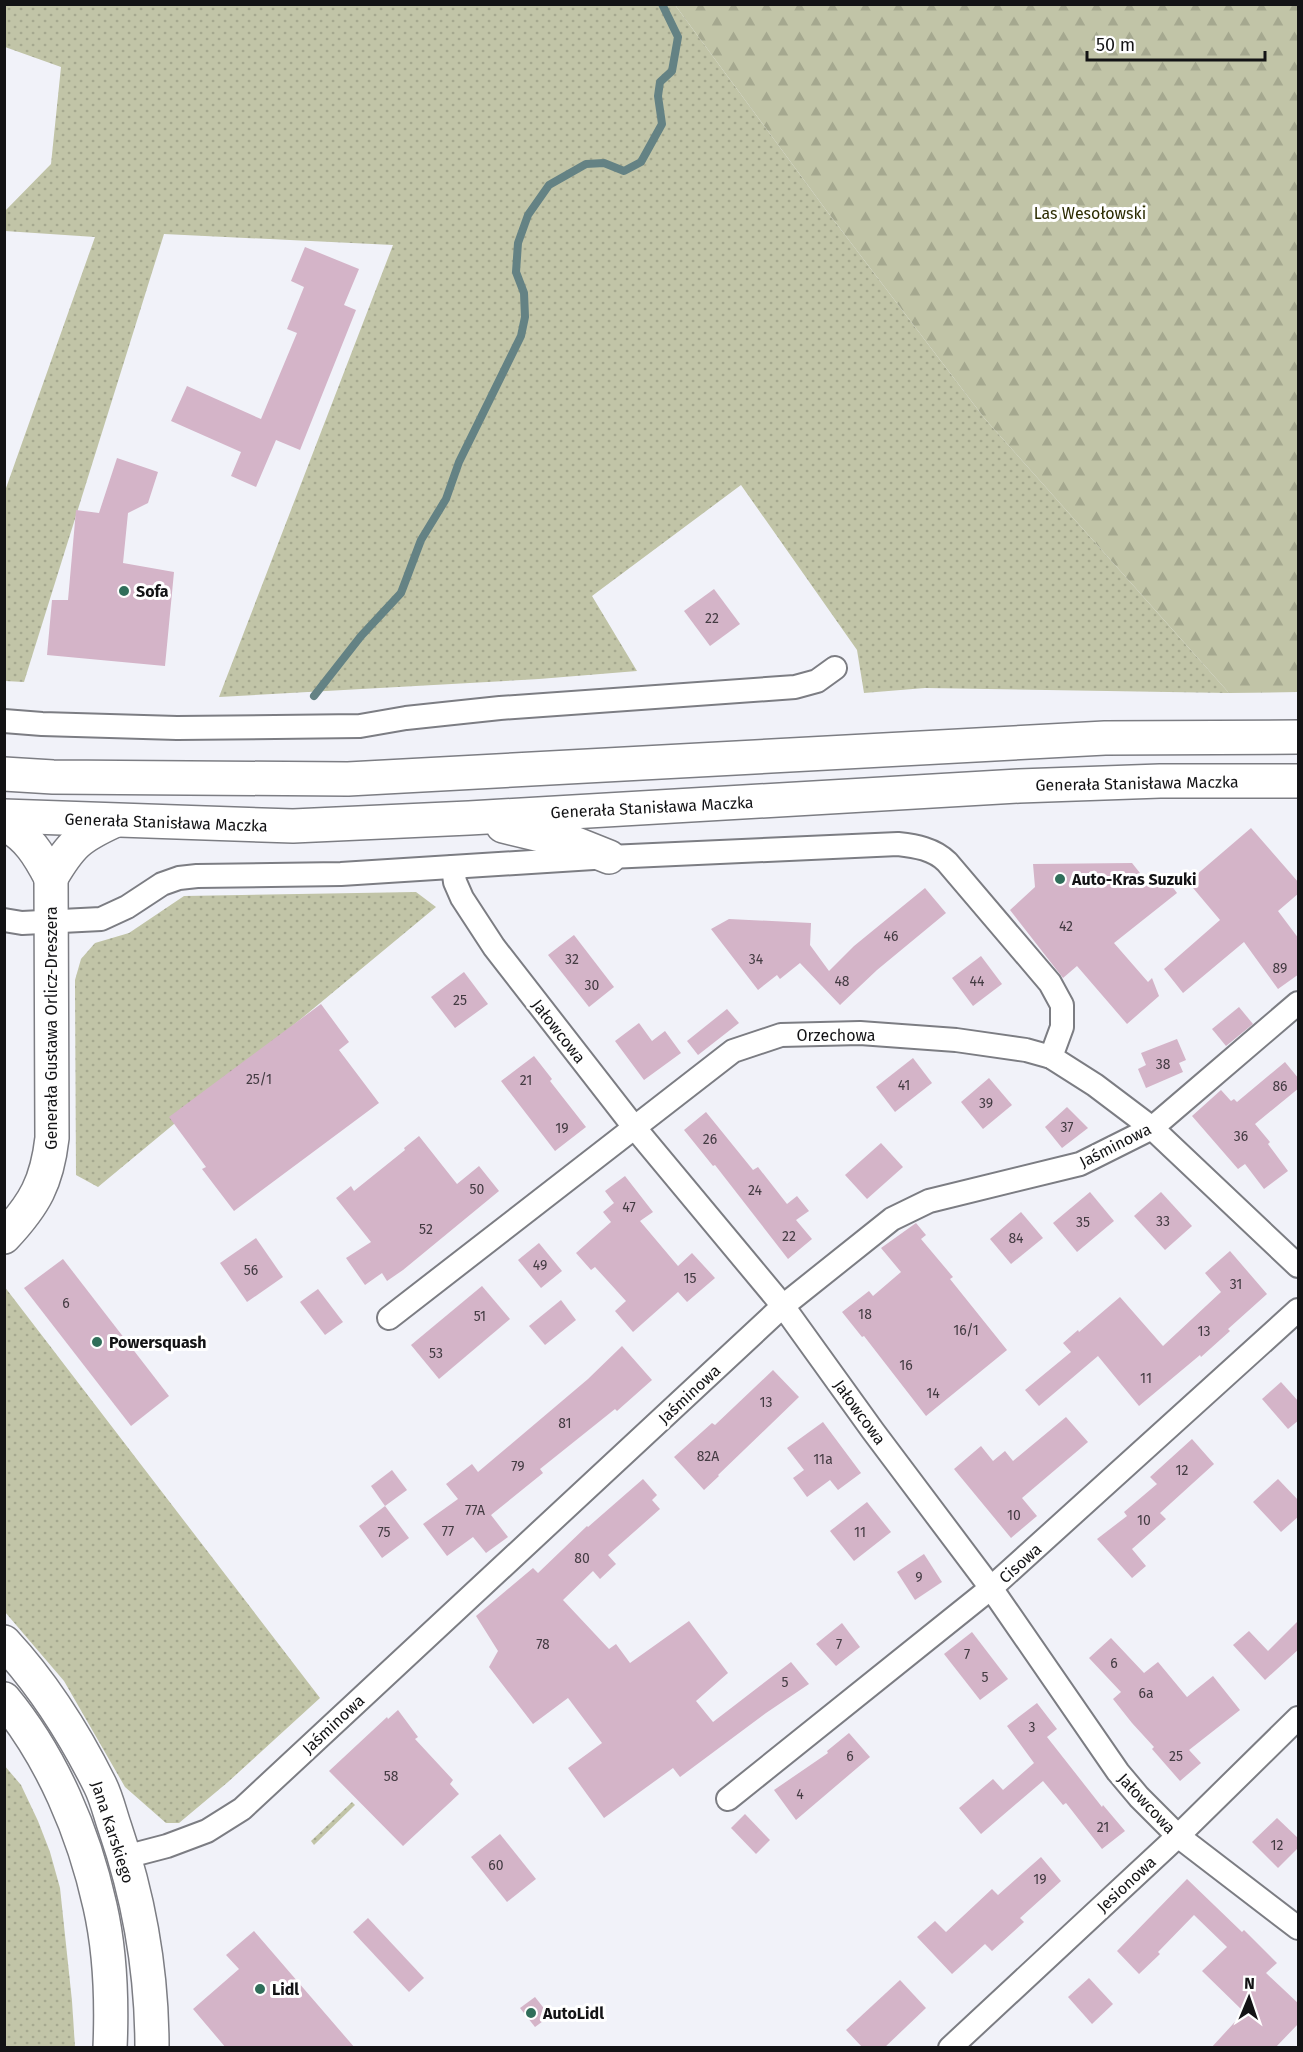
<svg xmlns="http://www.w3.org/2000/svg" width="1303" height="2052" viewBox="0 0 1303 2052" font-family="'Fira Sans',sans-serif">
	<defs>
		<pattern id="grass-dots" width="8" height="8" patternUnits="userSpaceOnUse" patternTransform="scale(1.5)"><rect width="8" height="8" fill="#c1c4a7"/><path d="M2 2h.1M6 6h.1" fill="none" stroke="#a5a88f" stroke-width="1.8" stroke-linecap="round"/></pattern>
		<pattern id="forest-firs" width="22" height="20" patternUnits="userSpaceOnUse" patternTransform="scale(1.5)"><rect width="22" height="20" fill="#c1c4a7"/><path d="M5 1l3.5 6h-7zM16 11l3.5 6h-7z" fill="#a5a88f"/></pattern>
	</defs>
	<rect width="100%" height="100%" fill="#f1f2f9"/>
	<g fill="url(#grass-dots)">
		<polygon points="5,5 675,5 826,210 985,419 1229,693 925,688 864,693 857,650 741,485 592,596 637,671 539,679 219,697 393,245 164,234 24,682 5,681 5,491 95,237 5,231 5,211 51,164 61,67 5,47"/>
		<polygon points="416,892 436,907 98,1187 76,1175 75,980 81,959 95,943 129,933 184,896"/>
		<polygon points="4,1286 320,1698 228,1782 179,1823 166,1823 125,1787 64,1681 5,1612"/>
		<polygon points="4,1765 21,1785 38,1821 50,1852 60,1888 72,2001 75,2047 5,2047"/>
		<polygon points="352,1802 355,1805 314,1845 311,1841"/>
	</g>
	<polygon fill="url(#forest-firs)" points="675,5 1298,5 1298,692 1229,693 985,419 826,210"/>
	<g fill="none" stroke-linecap="round" stroke-linejoin="round">
		<polyline stroke="#648284" stroke-width="8" points="314,696 361,636 401,593 421,540 446,499 459,462 521,336 525,317 524,293 516,272 518,243 528,215 549,185 586,164 604,163 624,171 641,162 662,124 658,96 660,82 672,71 678,37 662,4"/>
	</g>
	<g fill="#d4b4c8">
		<polygon points="305,247 359,269 344,305 356,310 300,450 276,440 256,487 231,476 241,452 171,421 187,386 261,419 297,333 287,329 304,287 291,281"/>
		<polygon points="117,458 158,472 148,503 128,513 123,563 174,572 165,666 47,655 52,600 68,600 76,510 99,513"/>
		<polygon points="714,589 740,624 710,646 684,611"/>
		<polygon points="1251,828 1299,883 1299,893 1278,911 1299,939 1299,974 1278,989 1244,942 1183,993 1164,969 1220,920 1188,882"/>
		<polygon points="1132,863 1148,883 1162,873 1177,893 1114,943 1148,982 1152,978 1159,996 1127,1024 1077,966 1063,978 1010,910 1035,887 1033,864"/>
		<polygon points="925,888 946,913 877,970 840,1005 800,963 780,979 777,975 758,990 711,929 729,919 811,923 810,945 829,971 854,946"/>
		<polygon points="574,935 614,987 589,1007 548,955"/>
		<polygon points="981,956 1002,984 973,1006 952,978"/>
		<polygon points="464,972 488,1004 455,1028 431,997"/>
		<polygon points="321,1004 349,1042 339,1050 379,1103 234,1211 202,1169 206,1167 169,1117"/>
		<polygon points="1239,1007 1253,1024 1226,1046 1212,1029"/>
		<polygon points="727,1009 739,1023 698,1055 687,1041"/>
		<polygon points="639,1023 652,1041 665,1031 681,1053 644,1080 615,1041"/>
		<polygon points="1177,1039 1186,1060 1179,1063 1183,1072 1146,1088 1138,1069 1146,1065 1141,1053"/>
		<polygon points="534,1056 552,1079 550,1081 586,1127 555,1151 501,1081"/>
		<polygon points="913,1058 932,1083 895,1112 876,1087"/>
		<polygon points="1285,1062 1299,1079 1299,1088 1255,1124 1270,1142 1268,1144 1288,1171 1264,1189 1245,1164 1238,1169 1192,1116 1221,1090 1231,1101 1234,1099 1237,1102"/>
		<polygon points="989,1078 1012,1105 983,1129 961,1102"/>
		<polygon points="1067,1107 1088,1128 1062,1148 1045,1127"/>
		<polygon points="706,1112 753,1170 758,1167 787,1204 797,1196 809,1211 796,1220 812,1239 788,1259 715,1165 713,1166 684,1130"/>
		<polygon points="419,1136 457,1184 479,1166 499,1191 403,1270 387,1281 382,1273 365,1285 346,1258 371,1242 336,1198 351,1186 354,1191 405,1150 404,1148"/>
		<polygon points="881,1143 903,1167 867,1199 845,1175"/>
		<polygon points="625,1176 653,1212 640,1221 678,1266 692,1253 715,1278 687,1302 678,1292 633,1332 615,1311 626,1301 595,1267 591,1270 576,1253 611,1222 603,1212 614,1203 605,1191"/>
		<polygon points="1090,1192 1114,1221 1077,1252 1053,1223"/>
		<polygon points="1161,1192 1192,1226 1165,1250 1134,1216"/>
		<polygon points="1021,1212 1043,1238 1011,1264 990,1239"/>
		<polygon points="916,1223 926,1235 921,1239 953,1277 950,1279 1007,1350 926,1416 864,1336 862,1337 842,1312 869,1291 873,1296 901,1272 881,1248"/>
		<polygon points="256,1238 283,1277 247,1302 220,1263"/>
		<polygon points="539,1243 562,1271 541,1288 518,1260"/>
		<polygon points="1230,1251 1267,1294 1228,1329 1230,1331 1201,1357 1200,1355 1139,1406 1098,1356 1039,1406 1025,1390 1071,1352 1063,1343 1078,1330 1079,1332 1120,1297 1163,1346 1221,1292 1205,1273"/>
		<polygon points="63,1259 169,1396 131,1426 24,1288"/>
		<polygon points="482,1286 510,1319 439,1379 411,1345"/>
		<polygon points="318,1289 343,1322 325,1335 300,1302"/>
		<polygon points="561,1300 576,1320 545,1345 529,1326"/>
		<polygon points="622,1346 652,1380 617,1411 615,1409 540,1469 543,1473 491,1515 508,1537 486,1553 473,1537 447,1556 423,1524 458,1499 446,1484 472,1464 478,1472 588,1379"/>
		<polygon points="773,1370 799,1397 718,1475 719,1476 704,1490 674,1457 712,1423 715,1425"/>
		<polygon points="1281,1382 1299,1402 1299,1420 1288,1429 1262,1399"/>
		<polygon points="1066,1417 1088,1442 1022,1498 1037,1516 1011,1538 954,1469 981,1446 993,1461 1005,1451 1013,1461"/>
		<polygon points="823,1422 861,1473 838,1490 830,1480 807,1497 793,1478 804,1470 787,1448"/>
		<polygon points="1192,1439 1214,1464 1160,1513 1166,1519 1132,1549 1146,1566 1132,1578 1097,1539 1127,1516 1124,1512 1157,1484 1150,1477"/>
		<polygon points="392,1470 407,1490 385,1506 371,1486"/>
		<polygon points="643,1479 657,1495 652,1500 660,1509 608,1555 616,1564 600,1579 593,1571 563,1600 609,1649 616,1644 630,1663 689,1621 728,1673 696,1701 713,1722 791,1662 809,1684 766,1713 680,1777 673,1768 604,1818 568,1768 602,1743 568,1698 533,1724 489,1667 498,1651 476,1616 533,1568 538,1573 587,1526 588,1527"/>
		<polygon points="1278,1479 1299,1501 1299,1516 1281,1532 1253,1502"/>
		<polygon points="867,1502 891,1532 854,1561 830,1531"/>
		<polygon points="385,1506 409,1538 382,1558 359,1526"/>
		<polygon points="924,1554 942,1582 915,1600 897,1572"/>
		<polygon points="1299,1620 1299,1649 1265,1680 1233,1645 1249,1631 1268,1651"/>
		<polygon points="842,1623 860,1647 836,1666 816,1644"/>
		<polygon points="972,1632 1008,1679 980,1700 944,1654"/>
		<polygon points="1111,1638 1144,1673 1158,1662 1187,1697 1213,1676 1240,1710 1189,1750 1201,1763 1180,1781 1152,1749 1154,1747 1132,1723 1113,1699 1121,1692 1089,1658"/>
		<polygon points="1037,1703 1057,1729 1047,1737 1102,1807 1103,1805 1125,1831 1102,1849 1066,1803 1063,1805 1043,1781 981,1834 959,1808 993,1779 1003,1790 1034,1763 1007,1726"/>
		<polygon points="398,1710 418,1737 415,1739 453,1780 450,1784 459,1794 403,1846 329,1771 387,1717 388,1719"/>
		<polygon points="849,1733 870,1757 796,1820 774,1790 828,1753 827,1751"/>
		<polygon points="745,1814 770,1840 756,1854 731,1828"/>
		<polygon points="1277,1818 1299,1839 1299,1847 1278,1868 1252,1842"/>
		<polygon points="500,1834 536,1879 507,1902 471,1857"/>
		<polygon points="1041,1857 1061,1881 1020,1918 1024,1922 992,1951 985,1944 952,1974 917,1937 935,1921 946,1932 992,1889 998,1895"/>
		<polygon points="1187,1879 1242,1932 1244,1930 1277,1963 1266,1973 1299,2004 1299,2023 1275,2048 1211,2048 1244,2012 1202,1971 1227,1947 1194,1915 1158,1952 1160,1954 1139,1974 1117,1951"/>
		<polygon points="368,1918 424,1978 409,1992 353,1932"/>
		<polygon points="254,1931 355,2048 226,2048 193,2009 239,1969 226,1955"/>
		<polygon points="1089,1978 1113,2004 1092,2024 1068,1997"/>
		<polygon points="900,1980 926,2008 884,2048 863,2048 846,2030"/>
		<polygon points="535,1997 550,2016 535,2027 520,2008"/>
	</g>
	<g fill="none" stroke-linecap="round" stroke-linejoin="round">
		<defs>
			<g id="street">
				<polyline points="4,721 42,724 177,728 360,726 406,718 500,708 795,687 817,681 835,668"/>
				<polyline points="453,867 455,882 462,898 494,947 634,1127 783,1306 873,1431 991,1588 1118,1772 1139,1797 1178,1836 1298,1928"/>
				<path d="M4 920 22 923 101 919 127 907 162 884 179 878 197 876 341 874 609 857 898 844C916 846 934 849 947 862L1050 983 1062 1005V1027L1051 1057"/>
				<polyline points="389,1318 733,1051 781,1035 860,1033 956,1040 1026,1050 1051,1057 1095,1085 1152,1128 1298,1266"/>
				<polyline points="728,1799 991,1588 1298,1310"/>
				<polyline points="125,1857 167,1846 207,1831 242,1809 783,1306 892,1219 929,1201 1080,1164 1152,1128 1298,1003"/>
				<polyline points="950,2048 1178,1836 1298,1718"/>
			</g>
			<g id="secondary">
				<path d="M4 1237C35 1204 47 1182 52 1138L51 878"/>
				<path d="M4 1642C43 1684 75 1735 100 1785 107 1799 110 1814 115 1828 139 1898 152 1974 152 2048"/>
				<path d="M4 1699C52 1757 84 1833 100 1906 110 1950 112 2002 110 2048"/>
			</g>
			<g id="highway">
				<polyline points="4,774 53,777 348,779 1105,738 1298,737"/>
				<polyline points="4,816 293,826 469,818 1019,786 1160,781 1298,781"/>
				<path d="M4 824C28 836 39 855 51 878"/>
				<polyline points="503,826 574,843 609,857"/>
				<path d="M51 878C71 844 79 837 114 821"/>
			</g>
		</defs>
		<use href="#street" stroke="#7c7d83" stroke-width="26"/>
		<use href="#secondary" stroke="#7c7d83" stroke-width="36"/>
		<use href="#highway" stroke="#7c7d83" stroke-width="36"/>
		<use href="#street" stroke="#fff" stroke-width="22"/>
		<use href="#secondary" stroke="#fff" stroke-width="33"/>
		<use href="#highway" stroke="#fff" stroke-width="33"/>
	</g>
	<g fill="#306e5a" stroke="#fff" stroke-width="2">
		<circle cx="124" cy="591" r="6"/>
		<circle cx="1060" cy="879" r="6"/>
		<circle cx="97" cy="1342" r="6"/>
		<circle cx="260" cy="1989" r="6"/>
		<circle cx="531" cy="2013" r="6"/>
	</g>
	<g text-anchor="middle" stroke-width="6" stroke-linejoin="round" paint-order="stroke">
		<g font-size="14" fill="#433b42">
			<text x="712" y="623">22</text>
			<text x="1066" y="931">42</text>
			<text x="891" y="941">46</text>
			<text x="572" y="964">32</text>
			<text x="756" y="964">34</text>
			<text x="1280" y="973">89</text>
			<text x="842" y="986">48</text>
			<text x="977" y="986">44</text>
			<text x="592" y="990">30</text>
			<text x="460" y="1005">25</text>
			<text x="1163" y="1069">38</text>
			<text x="259" y="1084">25/1</text>
			<text x="526" y="1085">21</text>
			<text x="904" y="1090">41</text>
			<text x="1280" y="1091">86</text>
			<text x="986" y="1108">39</text>
			<text x="1067" y="1132">37</text>
			<text x="562" y="1133">19</text>
			<text x="1241" y="1141">36</text>
			<text x="710" y="1144">26</text>
			<text x="477" y="1194">50</text>
			<text x="755" y="1195">24</text>
			<text x="629" y="1212">47</text>
			<text x="1163" y="1226">33</text>
			<text x="1083" y="1227">35</text>
			<text x="426" y="1234">52</text>
			<text x="789" y="1241">22</text>
			<text x="1016" y="1243">84</text>
			<text x="540" y="1270">49</text>
			<text x="251" y="1275">56</text>
			<text x="690" y="1283">15</text>
			<text x="1236" y="1289">31</text>
			<text x="66" y="1308">6</text>
			<text x="865" y="1319">18</text>
			<text x="480" y="1321">51</text>
			<text x="966" y="1335">16/1</text>
			<text x="1204" y="1336">13</text>
			<text x="436" y="1358">53</text>
			<text x="906" y="1370">16</text>
			<text x="1146" y="1383">11</text>
			<text x="933" y="1398">14</text>
			<text x="766" y="1407">13</text>
			<text x="565" y="1428">81</text>
			<text x="708" y="1461">82A</text>
			<text x="823" y="1464">11a</text>
			<text x="518" y="1471">79</text>
			<text x="1182" y="1475">12</text>
			<text x="475" y="1515">77A</text>
			<text x="1014" y="1520">10</text>
			<text x="1144" y="1525">10</text>
			<text x="448" y="1536">77</text>
			<text x="384" y="1537">75</text>
			<text x="860" y="1537">11</text>
			<text x="582" y="1563">80</text>
			<text x="919" y="1582">9</text>
			<text x="543" y="1649">78</text>
			<text x="839" y="1649">7</text>
			<text x="967" y="1659">7</text>
			<text x="1114" y="1668">6</text>
			<text x="985" y="1682">5</text>
			<text x="785" y="1687">5</text>
			<text x="1146" y="1698">6a</text>
			<text x="1032" y="1732">3</text>
			<text x="850" y="1761">6</text>
			<text x="1176" y="1761">25</text>
			<text x="391" y="1781">58</text>
			<text x="800" y="1799">4</text>
			<text x="1103" y="1832">21</text>
			<text x="1277" y="1850">12</text>
			<text x="496" y="1870">60</text>
			<text x="1040" y="1884">19</text>
		</g>
		<g font-size="16" fill="#2b2b01" stroke="#fff">
			<text x="1090" y="219">Las Wesołowski</text>
		</g>
		<g font-size="16" font-weight="bold" fill="#131315" stroke="#fff" text-anchor="start">
			<text x="136" y="597">Sofa</text>
			<text x="1072" y="885">Auto-Kras Suzuki</text>
			<text x="109" y="1348">Powersquash</text>
			<text x="272" y="1995">Lidl</text>
			<text x="543" y="2019">AutoLidl</text>
		</g>
		<g font-size="16" fill="#131315" stroke="#fff">
			<text transform="translate(1137 783) rotate(-1)" y="6">Generała Stanisława Maczka</text>
			<text transform="translate(652 807) rotate(-3)" y="6">Generała Stanisława Maczka</text>
			<text transform="translate(166 822) rotate(2)" y="6">Generała Stanisława Maczka</text>
			<text transform="translate(51 1028) rotate(-90)" y="6">Generała Gustawa Orlicz-Dreszera</text>
			<text transform="translate(559 1031) rotate(52)" y="6">Jałowcowa</text>
			<text x="836" y="1041">Orzechowa</text>
			<text transform="translate(1115 1145) rotate(-27)" y="6">Jaśminowa</text>
			<text transform="translate(689 1394) rotate(-43)" y="6">Jaśminowa</text>
			<text transform="translate(860 1412) rotate(54)" y="6">Jałowcowa</text>
			<text transform="translate(1020 1563) rotate(-42)" y="6">Cisowa</text>
			<text transform="translate(333 1724) rotate(-43)" y="6">Jaśminowa</text>
			<text transform="translate(1147 1803) rotate(47)" y="6">Jałowcowa</text>
			<text transform="translate(113 1832) rotate(72)" y="6">Jana Karskiego</text>
			<text transform="translate(1126 1884) rotate(-43)" y="6">Jesionowa</text>
		</g>
	</g>
	<rect width="1303" height="2052" fill="none" stroke="#131315" stroke-width="12"/>
	<g transform="translate(1249 1998) rotate(2)" stroke="#ffffff" stroke-width="4.5" paint-order="stroke">
	<path d="M0-4.5L10 22L0 15L-10 22Z" fill="#131315"/>
	<text y="-9" font-size="16" font-weight="bold" text-anchor="middle" fill="#131315">N</text>
	</g>
	<path d="M1087 51v9h178v-9" fill="none" stroke="#131315" stroke-width="3"/>
	<text x="1096" y="51" font-size="18" fill="#131315" stroke="#ffffff" stroke-width="4.5" paint-order="stroke">50 m</text>
</svg>
